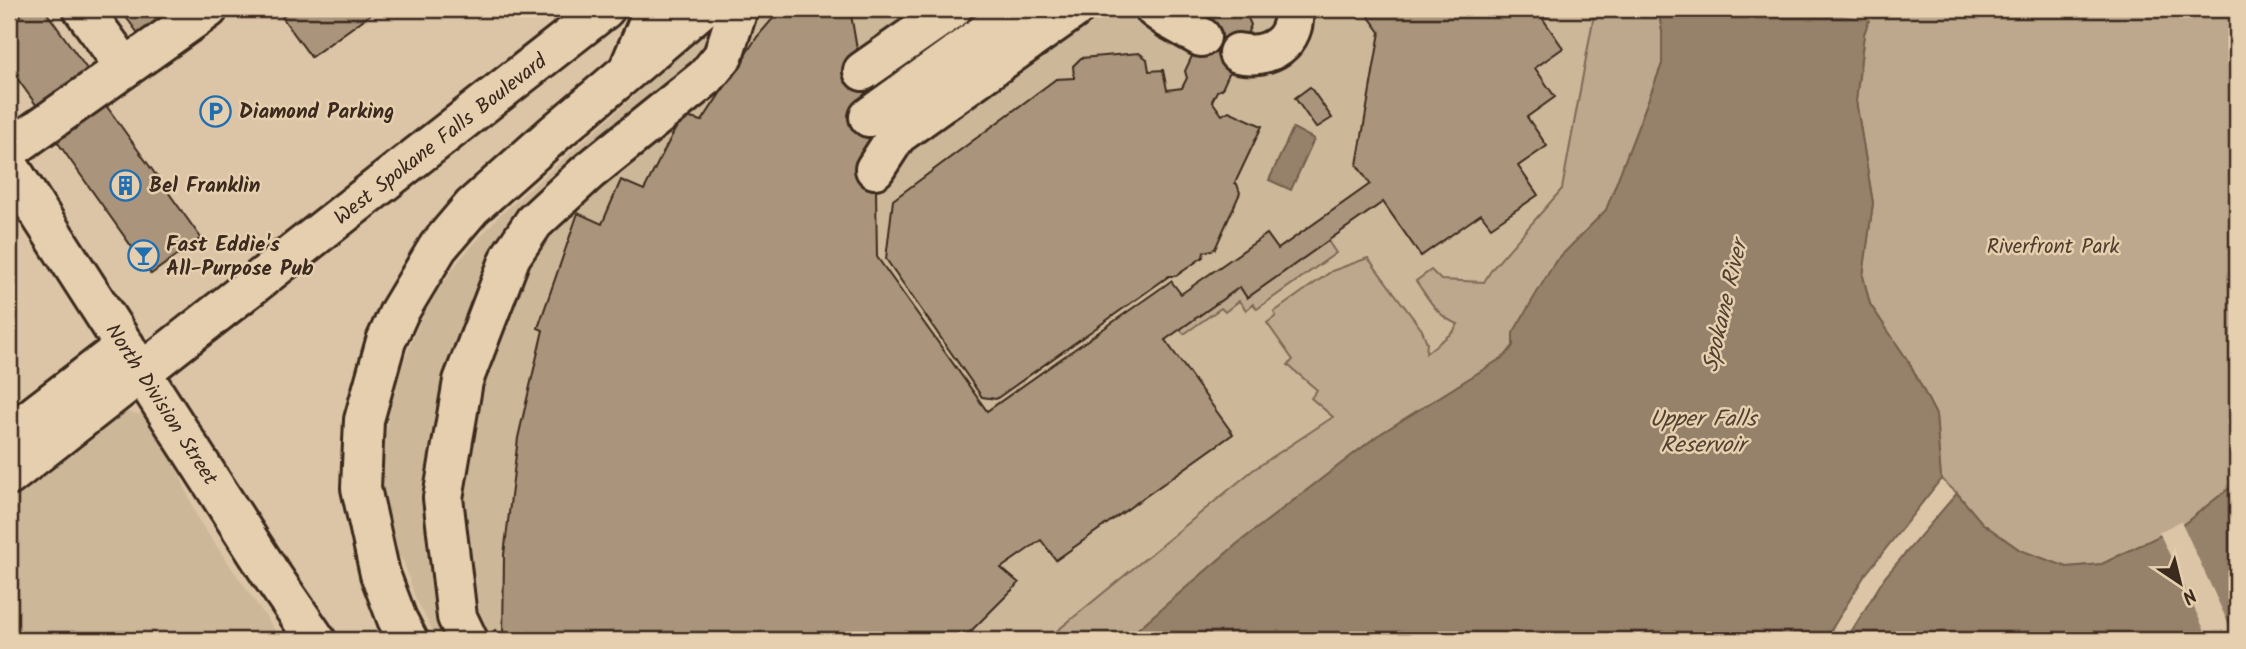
<svg xmlns="http://www.w3.org/2000/svg" width="2246" height="649" viewBox="0 0 2246 649" font-family="Kalam,sans-serif">
	<rect width="100%" height="100%" fill="#dcc5a6"/>
	<filter id="ink" filterUnits="userSpaceOnUse"><feTurbulence type="fractalNoise" baseFrequency=".0143" numOctaves="2"/><feDisplacementMap in="SourceGraphic" scale="14" xChannelSelector="R" yChannelSelector="G"/><feConvolveMatrix kernelMatrix="1 2 1 2 8 2 1 2 1" color-interpolation-filters="sRGB"/></filter>
	<g filter="url(#ink)">
		<g fill="#cdb799">
			<polygon points="732,9 1595,9 1562,189 1492,269 1453,332 1436,347 1253,470 1046,640 438,640 415,597 404,563 389,541 382,498 384,445 391,402 403,364 419,323 438,290 458,262 498,217"/>
			<polygon points="127,412 143,415 148,419 167,445 199,521 282,640 9,640 9,498 119,415"/>
		</g>
		<g fill="#bea88d" stroke="#7c6956" stroke-width="2">
			<path d="M1595 9H1658L1662 31V64L1606 210 1555 262 1513 346 1505 356 1377 436 1237 544 1125 640H1046L1253 470 1333 417 1311 398 1317 390 1288 365 1293 360 1267 323 1276 316 1274 312 1332 271 1368 258 1422 330 1427 343 1426 353 1453 332 1458 324C1438 318 1428 298 1416 281L1431 270 1441 280 1484 282 1492 269 1562 189Z"/>
			<polygon points="1873,9 2237,9 2237,482 2184,524 2102,564 2067,567 2020,550 1982,523 1957,493 1941,479 1936,415 1910,364 1870,304 1863,276 1873,203 1856,101 1864,34"/>
			<polygon points="1328,241 1336,253 1257,309 1253,304 1246,310 1239,301 1225,312 1221,308 1184,334 1180,329 1240,287 1247,297"/>
		</g>
		<g fill="#96816b" stroke="#725e4c" stroke-width="2">
			<polygon points="1658,9 1873,9 1864,34 1856,101 1873,203 1863,276 1870,304 1910,364 1936,415 1941,479 1865,575 1825,640 1125,640 1237,544 1377,436 1505,356 1513,346 1513,333 1555,262 1606,210 1662,64 1662,31"/>
			<polygon points="1293,128 1314,139 1291,190 1269,180"/>
			<polygon points="2237,482 2237,640 1846,640 1885,577 1957,493 1982,523 2020,550 2067,567 2102,564 2184,524"/>
		</g>
		<g fill="#dcc5a6">
			<polygon points="1807,9 1876,9 1872,20"/>
			<polygon points="2181,521 2236,640 2209,640 2159,532"/>
		</g>
		<g fill="#aa957c" stroke="#3b2a1e" stroke-width="2">
			<polygon points="17,9 44,9 92,76 42,113 9,67 9,24 21,15"/>
			<polygon points="120,9 179,9 140,36"/>
			<polygon points="294,9 378,9 311,57 282,17"/>
			<polygon points="781,9 850,9 872,134 876,190 877,257 987,411 1171,281 1181,294 1267,234 1278,249 1370,184 1357,165 1380,32 1363,9 1558,9 1543,19 1563,48 1535,68 1555,97 1527,117 1547,146 1518,166 1538,195 1491,227 1481,214 1421,256 1383,202 1247,298 1240,287 1165,340 1233,434 1056,560 1041,540 1001,568 1019,583 962,640 503,640 504,555 518,438 543,330 538,328 578,213 602,224 621,180 644,190 682,116 702,121 757,37"/>
			<polygon points="1214,9 1226,9 1248,18 1251,25 1222,89 1217,91 1212,101 1222,115 1229,111 1262,126 1235,183 1237,184 1240,193 1215,249 1204,252 1203,257 1176,276 1169,276 996,399 982,397 886,259 893,200 1056,79 1074,78 1073,66 1081,58 1139,53 1147,59 1149,71 1163,70 1167,90 1182,88 1187,78 1185,71"/>
			<polygon points="1310,87 1332,118 1316,128 1295,98"/>
			<polygon points="100,97 201,238 151,274 51,133"/>
			<polygon points="495,630 502,640 487,640 485,638"/>
		</g>
		<g fill="none" stroke-linecap="round" stroke-linejoin="round">
			<defs>
				<g id="minor">
					<polyline points="83,9 125,67"/>
					<polyline points="1155,9 1169,19 1201,37"/>
					<path d="M1238 53C1269 60 1297 42 1293 9"/>
					<polyline points="863,71 952,9"/>
					<polyline points="869,117 1019,9"/>
					<polyline points="9,150 208,9"/>
					<polyline points="875,169 897,135 1074,9"/>
					<polyline points="468,640 457,617 443,498 463,381 511,256 534,222 588,172 706,77 723,56 738,9"/>
				</g>
				<g id="major">
					<polyline points="631,64 654,9"/>
					<polyline points="9,166 270,573 316,640"/>
					<polyline points="9,435 125,346"/>
					<polyline points="9,476 605,9"/>
					<polyline points="408,640 397,619 380,574 361,488 364,420 386,341 399,312 438,247 472,207 555,133 701,9"/>
				</g>
			</defs>
			<use href="#minor" stroke="#3b2a1e" stroke-width="44"/>
			<use href="#major" stroke="#3b2a1e" stroke-width="44"/>
			<use href="#minor" stroke="#e6cfaf" stroke-width="38"/>
			<use href="#major" stroke="#e6cfaf" stroke-width="38"/>
		</g>
	</g>
	<defs>
		<symbol id="parking-ring" viewBox="-11 -11 22 22"><circle r="9.5" fill="#e6cfaf" stroke="#1f6fb2" stroke-width="1.5"/><path d="M-3.5-5.5H1a3.5 3.5 0 0 1 0 7H-1V5.5H-3.5ZM-1-3.4V-.6H.8a1.4 1.4 0 0 0 0-2.8Z" fill="#1f6fb2"/></symbol>
		<symbol id="building-ring" viewBox="-11 -11 22 22"><circle r="9.5" fill="#e6cfaf" stroke="#1f6fb2" stroke-width="1.5"/><path d="M-4-6H4V6H1V3H-1V6H-4ZM-2.5-4.3h1.7v1.8h-1.7ZM.8-4.3h1.7v1.8H.8ZM-2.5-1h1.7V.8h-1.7ZM.8-1h1.7V.8H.8Z" fill="#1f6fb2"/></symbol>
		<symbol id="bar-ring" viewBox="-11 -11 22 22"><circle r="9.5" fill="#e6cfaf" stroke="#1f6fb2" stroke-width="1.5"/><path d="M-6-5H6L.8 .8V4.5H3.5V6h-7V4.5H-.8V.8Z" fill="#1f6fb2"/></symbol>
	</defs>
	<g fill-rule="evenodd">
		<use href="#parking-ring" x="198" y="94" width="35" height="35"/>
		<use href="#building-ring" x="108" y="168" width="35" height="35"/>
		<use href="#bar-ring" x="126" y="238" width="35" height="35"/>
	</g>
	<g text-anchor="middle" stroke-width="5" stroke-linejoin="round" paint-order="stroke">
		<g font-size="21" font-weight="bold" fill="#3b2a1e" stroke="#e6cfaf" text-anchor="start">
			<text x="239" y="118">Diamond Parking</text>
			<text x="149" y="192">Bel Franklin</text>
			<text x="166" y="251">Fast Eddie's<tspan x="166" dy="24">All-Purpose Pub</tspan></text>
		</g>
		<g font-size="21" fill="#3b2a1e" stroke="#e6cfaf">
			<text transform="translate(440 139) rotate(-38)" y="7">West Spokane Falls Boulevard</text>
			<text transform="translate(162 404) rotate(57)" y="7">North Division Street</text>
		</g>
		<g font-size="21" fill="#4f3d2f" stroke="#e6cfaf">
			<text x="2053" y="253">Riverfront Park</text>
		</g>
		<g font-size="23" font-style="italic" fill="#524031" stroke="#e6cfaf">
			<text transform="translate(1724 306) rotate(-77)" y="8">Spokane River</text>
			<text x="1703" y="426">Upper Falls<tspan x="1703" dy="26">Reservoir</tspan></text>
		</g>
	</g>
	<rect width="2246" height="649" fill="none" stroke="#e6cfaf" stroke-width="35"/>
	<rect x="18" y="18" width="2211" height="614" fill="none" stroke="#3b2a1e" stroke-width="2.5" filter="url(#ink)"/>
	<g transform="translate(2180 583) rotate(145)" stroke="#e6cfaf" stroke-width="5" paint-order="stroke">
	<path d="M0-5L12 26L0 18L-12 26Z" fill="#3b2a1e"/>
	<text y="-10" font-size="19" font-weight="bold" text-anchor="middle" fill="#3b2a1e">N</text>
	</g>
</svg>
